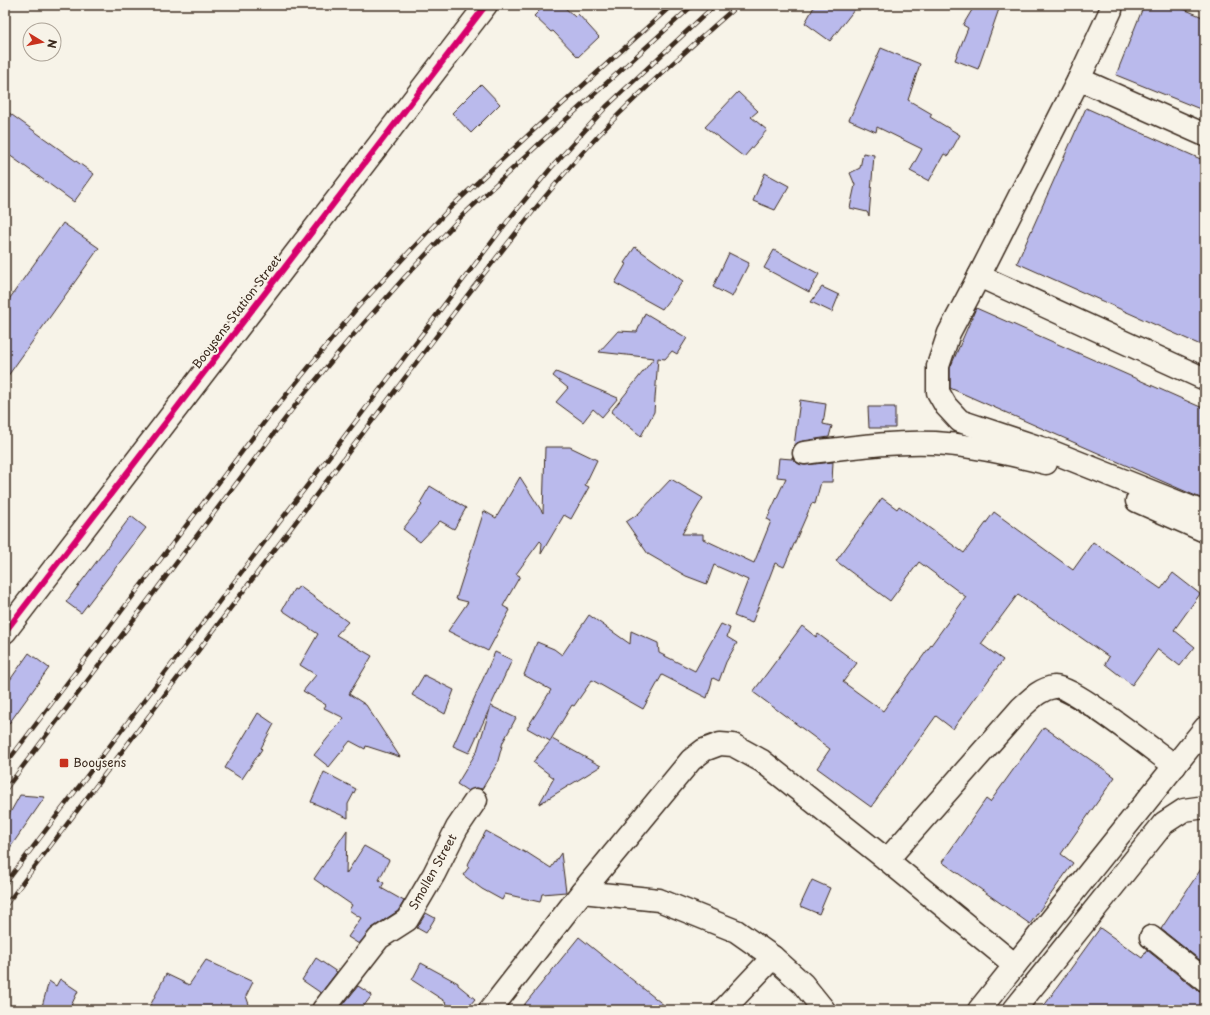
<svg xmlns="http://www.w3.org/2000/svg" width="1210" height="1015" viewBox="0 0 1210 1015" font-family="'Playpen Sans',sans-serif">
	<rect width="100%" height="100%" fill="#f7f3e8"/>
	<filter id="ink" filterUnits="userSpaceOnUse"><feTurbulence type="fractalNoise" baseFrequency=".025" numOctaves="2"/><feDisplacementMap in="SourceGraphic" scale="8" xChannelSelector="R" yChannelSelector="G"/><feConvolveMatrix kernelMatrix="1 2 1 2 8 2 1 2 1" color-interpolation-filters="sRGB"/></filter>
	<g filter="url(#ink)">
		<g fill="#babaec" stroke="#3b2a1e">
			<polygon points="545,5 562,5 575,17 578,14 599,37 578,57 553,31 551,32 534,16"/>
			<polygon points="815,5 858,5 830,41 805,23"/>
			<polygon points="975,5 989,5 999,9 978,69 955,60 968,28 963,25"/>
			<polygon points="1144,5 1174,5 1205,18 1205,111 1116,75"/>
			<polygon points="881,48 920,64 908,100 932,114 930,117 960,135 948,156 944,154 929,181 910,171 922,149 877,127 876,132 849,120"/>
			<polygon points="481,84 500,104 471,133 452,113"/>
			<polygon points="738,92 758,111 751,117 767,130 744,157 705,127"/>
			<polygon points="1086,108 1205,161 1205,347 1017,263"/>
			<polygon points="5,110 94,174 74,202 5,152"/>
			<polygon points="863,153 874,155 869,216 867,212 850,208 855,185 850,173 860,168"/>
			<polygon points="765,173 789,186 775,210 753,201"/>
			<polygon points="63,223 99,248 5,380 5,305"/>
			<polygon points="635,247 683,281 662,309 615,283 626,264 624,263"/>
			<polygon points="774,250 819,274 809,292 764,268"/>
			<polygon points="729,253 749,263 732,297 713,287"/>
			<polygon points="822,287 839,295 832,312 811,302"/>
			<polygon points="976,308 1205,409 1205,500 950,388 950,368"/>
			<polygon points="645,313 687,338 677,354 672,351 665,359 658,358 654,412 641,436 611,412 654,358 599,352 618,331 637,332"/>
			<polygon points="556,372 575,380 618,398 602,417 593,409 583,422 556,402 568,388 553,376"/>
			<polygon points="800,400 826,404 823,424 832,426 829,437 803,441 797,443 794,446"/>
			<polygon points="868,407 895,407 895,428 869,428"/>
			<polygon points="545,447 570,447 597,460 585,485 589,487 571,519 564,515 541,554 542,543 540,541 516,574 520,576 503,606 510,610 488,651 448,631 468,602 456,599 484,511 496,518 520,477 543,513"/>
			<polygon points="792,457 794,461 799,464 805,465 833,462 832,482 821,482 815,504 812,503 784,567 775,563 752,623 734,616 748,580 714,565 707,584 686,576 648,554 626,522 638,514 671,479 703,498 682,534 703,534 703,539 754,563 771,521 767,519 786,478 777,477 779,458 792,459"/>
			<polygon points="430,486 466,508 454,529 440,521 420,542 403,529 422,505 420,503"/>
			<polygon points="882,498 897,509 899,506 964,553 994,512 1073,570 1093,542 1161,589 1173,573 1200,594 1174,630 1195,647 1180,666 1158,649 1132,685 1105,664 1109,657 1018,594 981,644 1003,660 953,729 936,716 871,807 817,768 830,749 753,692 802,626 816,637 818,634 857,663 843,682 883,711 966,597 919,562 890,601 836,561"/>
			<polygon points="131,516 146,528 81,613 66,602"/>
			<polygon points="299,586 348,622 336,635 372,656 349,694 366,705 400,757 366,746 365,749 350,741 329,767 314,755 344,718 324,708 326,705 303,691 316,675 300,665 318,634 282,610 294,589 296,590"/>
			<polygon points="589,615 630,644 631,631 658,643 659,653 695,671 721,624 730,628 727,637 737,643 726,662 719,681 713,678 707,698 662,675 643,709 592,680 574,706 572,705 550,741 527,728 551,690 524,675 537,642 554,649 562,655"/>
			<polygon points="495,652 512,660 469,753 453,746"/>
			<polygon points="29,653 49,668 5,729 5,687"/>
			<polygon points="424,675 454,690 445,714 412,695"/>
			<polygon points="491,706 516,718 503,742 497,764 482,789 477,788 468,791 457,784 477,751"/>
			<polygon points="258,713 274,724 261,748 262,749 242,779 225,768"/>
			<polygon points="1044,727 1115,777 1061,854 1073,863 1030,924 942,862 986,799 990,802"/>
			<polygon points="552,739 601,766 539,804 554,778 533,762"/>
			<polygon points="324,772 356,789 348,804 348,818 311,802"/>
			<polygon points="20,795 45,797 5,855 5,822"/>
			<polygon points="347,830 346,874 364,846 389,860 379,880 384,883 381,888 404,901 398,911 372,928 359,944 348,937 361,918 349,910 352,905 314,879"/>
			<polygon points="486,831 526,853 526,852 551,868 561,853 566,892 542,894 540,902 505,894 502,900 482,889 463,875 469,867 467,866"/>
			<polygon points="1205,863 1205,964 1161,929"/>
			<polygon points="812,880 830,888 819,914 800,906"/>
			<polygon points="426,913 435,918 426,933 417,928"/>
			<polygon points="1100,928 1142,958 1147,950 1197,990 1205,992 1205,1010 1041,1010"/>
			<polygon points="579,937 670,1010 520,1010"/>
			<polygon points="316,958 337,972 321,993 302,980"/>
			<polygon points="206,960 253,982 246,996 251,1010 148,1010 166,974 189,985"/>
			<polygon points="421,963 458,983 458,985 475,999 466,1010 456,1010 445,1003 446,1002 412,980"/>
			<polygon points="60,979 78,991 69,1010 41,1010 49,981 56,986"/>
			<polygon points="358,986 372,995 361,1010 339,1010"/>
		</g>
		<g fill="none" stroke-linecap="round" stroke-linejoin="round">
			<defs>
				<g id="minor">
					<polyline points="1111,10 1079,79 979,276 1205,379"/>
					<polyline points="1079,79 1205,135"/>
					<polyline points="979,276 949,333 938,366 938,392 946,406 960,421 1050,451 1205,513"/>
					<path d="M804 453C847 448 891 441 935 443 971 445 1011 454 1046 463"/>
					<polyline points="1137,501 1205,531"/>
					<polyline points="5,632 486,5"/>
					<path d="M887 860 1021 708C1031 699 1040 689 1054 687 1070 684 1157 753 1175 766"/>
					<polyline points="582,892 659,900 736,931 773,957 803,984 824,1010"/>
					<polyline points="1151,937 1205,980"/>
					<polyline points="323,1010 379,938 407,920 434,874 457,828 476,800"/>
					<polyline points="490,1010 582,892 691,760 704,750 720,744 733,745 762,761 887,860 1015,965"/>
					<polyline points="723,1010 773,957"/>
					<polyline points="979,1010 1205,728"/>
					<polyline points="1014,1010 1164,823 1184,810 1205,807"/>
				</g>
			</defs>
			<use href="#minor" stroke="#3b2a1e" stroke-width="25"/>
			<use href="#minor" stroke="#f7f3e8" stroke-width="22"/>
			<defs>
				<g id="rail">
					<polyline points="5,765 269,416 357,308 450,208 538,126 672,5"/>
					<polyline points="5,790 297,403 348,341 404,278 462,216 539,144 693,5"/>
					<polyline points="5,884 510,218 551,168 606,107 715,5"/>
					<path d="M5 906 466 297C514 235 562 172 617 116 656 77 697 41 738 5"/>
				</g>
			</defs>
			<use href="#rail" stroke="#3b2a1e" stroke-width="4.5"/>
			<use href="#rail" stroke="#f7f3e8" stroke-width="3" stroke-dasharray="9" stroke-linecap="butt"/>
			<defs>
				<polyline id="cycleway" points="5,632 486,5"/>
			</defs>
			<use href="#cycleway" stroke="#f7f3e8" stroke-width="8"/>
			<use href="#cycleway" stroke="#d6006c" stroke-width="6"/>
		</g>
	</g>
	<rect fill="#c8321e" stroke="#f7f3e8" stroke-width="1.5" x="59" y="758" width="10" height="10" rx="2"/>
	<g text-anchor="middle" stroke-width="4" stroke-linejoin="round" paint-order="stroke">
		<g font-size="12" fill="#3b2a1e" stroke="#f7f3e8">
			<text transform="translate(237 312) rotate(-53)" y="4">Booysens Station Street</text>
			<text transform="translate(433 872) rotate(-61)" y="4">Smollen Street</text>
		</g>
		<g font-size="12" fill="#3b2a1e" stroke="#f7f3e8" text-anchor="start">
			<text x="73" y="767">Booysens</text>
		</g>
	</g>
	<rect width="1210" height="1015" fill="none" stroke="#f7f3e8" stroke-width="20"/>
	<rect x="10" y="10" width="1190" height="995" fill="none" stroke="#3b2a1e" stroke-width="1.5" filter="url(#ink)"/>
	<g transform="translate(42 42) rotate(100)"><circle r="19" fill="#f7f3e8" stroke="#aca397"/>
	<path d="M0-3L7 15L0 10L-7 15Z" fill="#c8321e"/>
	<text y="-6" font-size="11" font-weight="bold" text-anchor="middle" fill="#3b2a1e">N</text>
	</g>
</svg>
